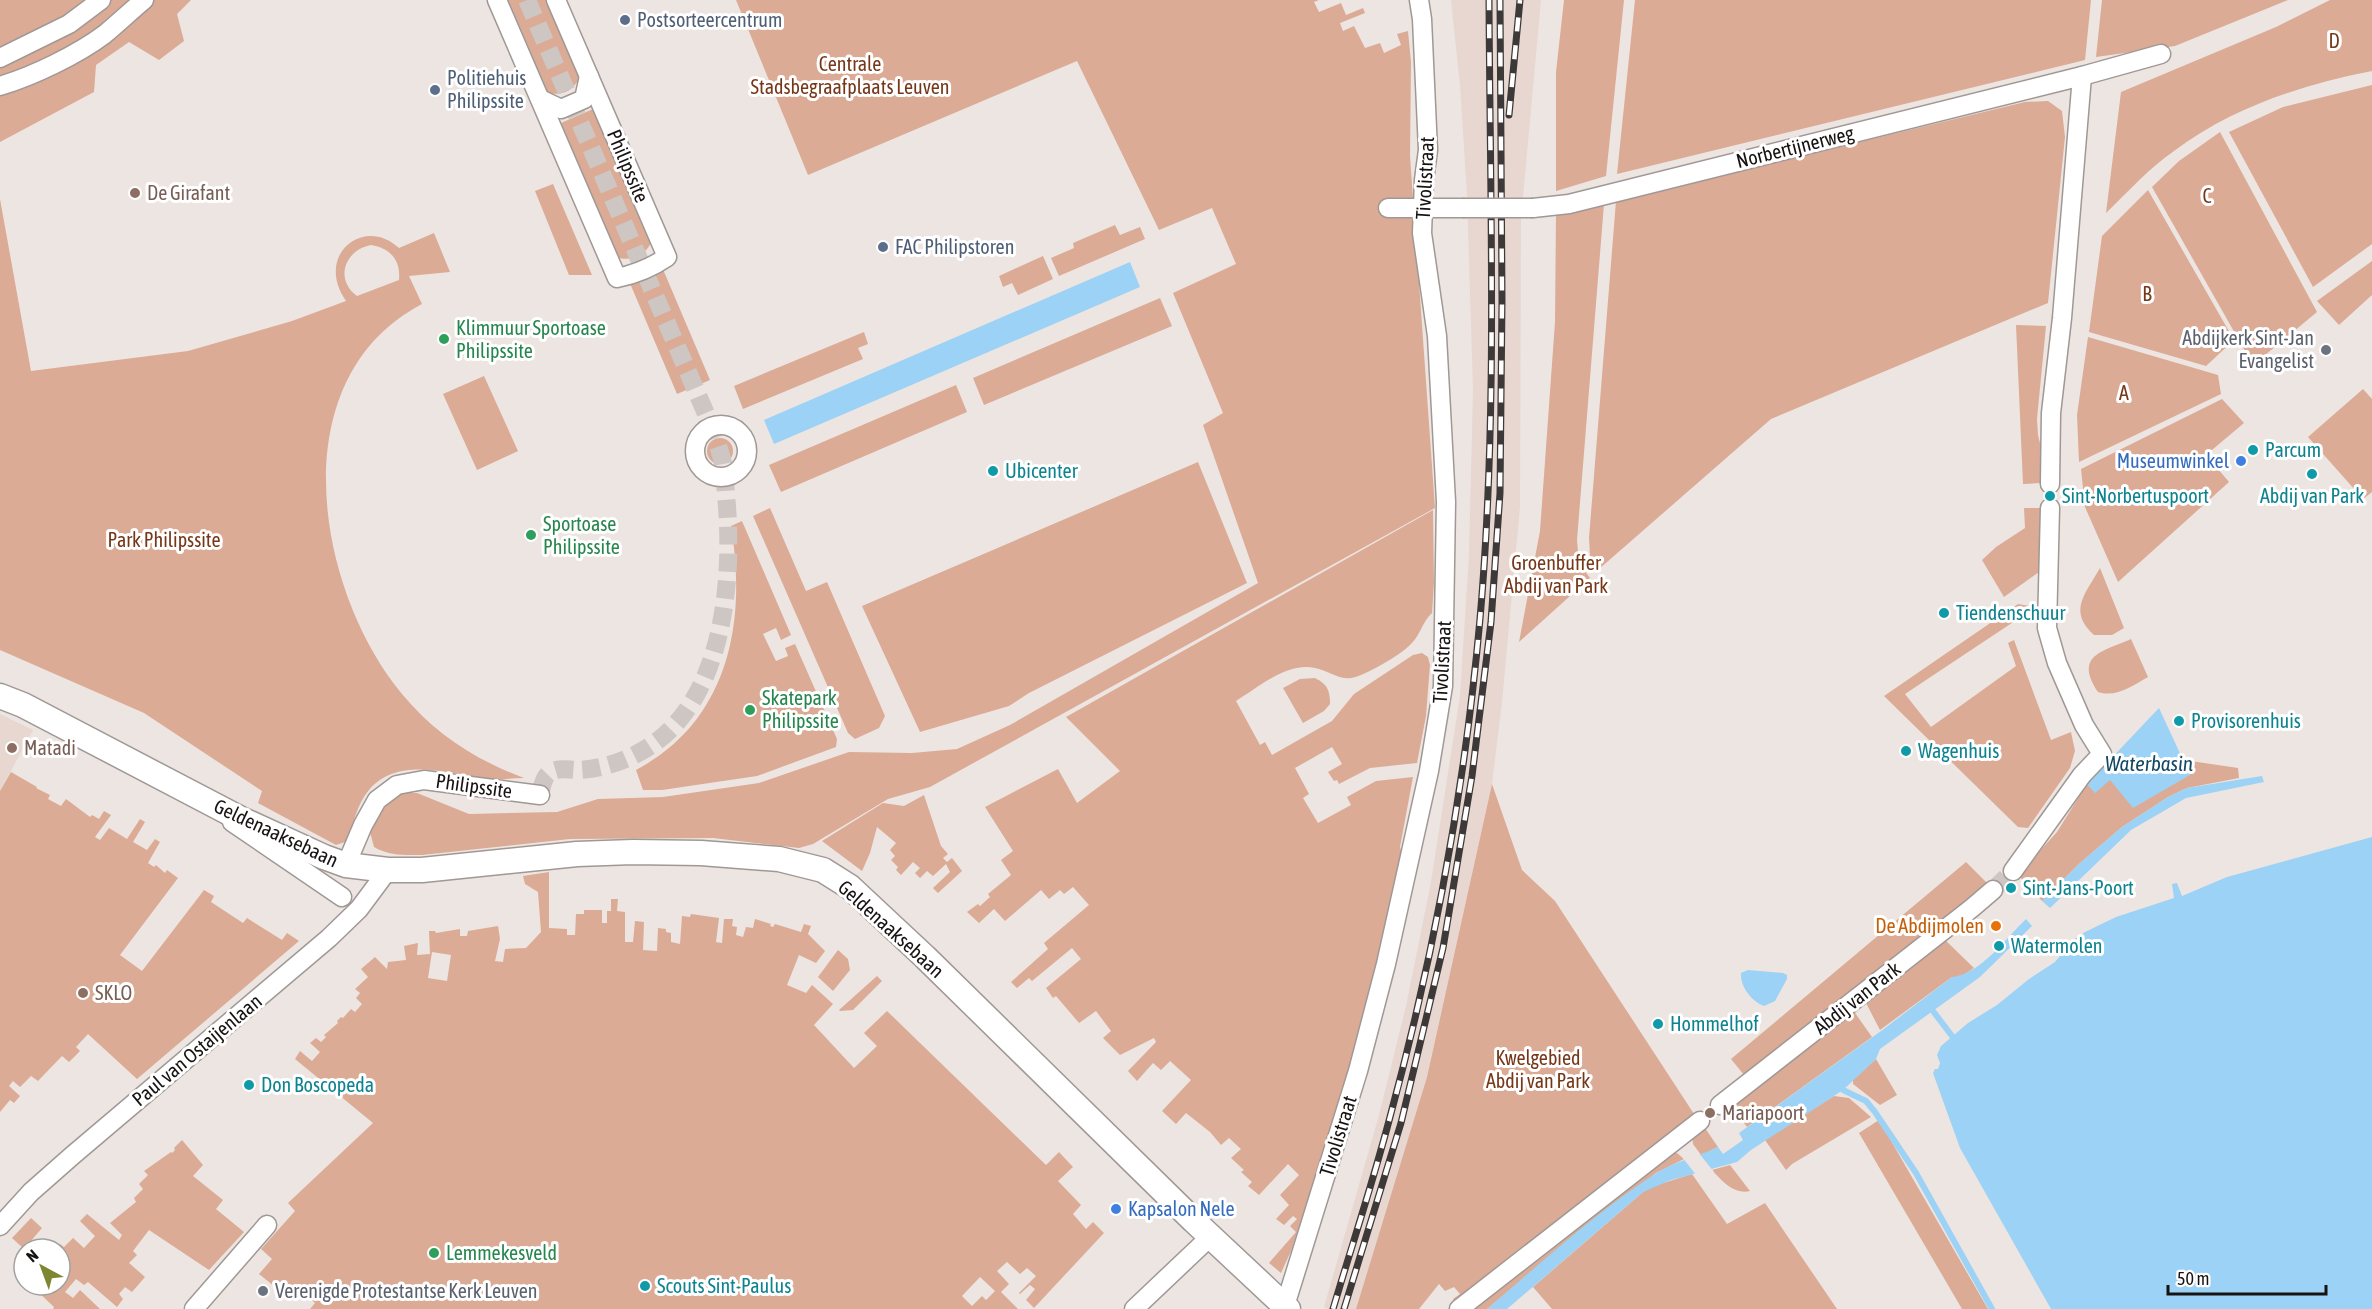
<svg xmlns="http://www.w3.org/2000/svg" width="2372" height="1309" viewBox="0 0 2372 1309" font-family="'Asap Condensed',sans-serif">
	<rect width="100%" height="100%" fill="#ede5e1"/>
	<g fill="#e7d7d0">
		<polygon points="1451,0 1541,0 1521,219 1520,507 1502,702 1492,784 1427,1077 1356,1309 1328,1309 1324,1307 1379,1115 1406,1006 1431,882 1460,696 1469,554 1473,391 1467,194 1460,86"/>
		<polygon points="0,714 33,730 0,791"/>
	</g>
	<g fill="#dbab96" fill-rule="evenodd">
		<polygon points="0,0 191,0 177,14 184,41 159,60 129,42 96,65 94,92 0,142"/>
		<path d="M508 0H547L580 78C571 91 564 96 548 93Z"/>
		<path d="M736 0H1319L1314 2 1319 12 1341 3 1346 15 1363 8 1365 13 1340 23 1343 31 1354 26 1365 48 1380 43 1384 53 1401 45 1397 34 1408 31 1411 62 1410 156 1435 508 930 787 888 799 813 844 799 848 713 838 570 839 422 855C405 855 389 856 374 847L370 832 377 817 389 801 401 793H417L469 814 557 812 598 799 663 797 759 783 849 752 912 753 957 749 1010 725 1258 583 1203 425 1223 413 1173 293 1236 264 1212 208 1159 230 1077 61 808 175Z"/>
		<polygon points="1564,0 1624,0 1606,176 1556,191 1556,72"/>
		<polygon points="1635,0 2091,0 2085,60 1617,174"/>
		<polygon points="2102,0 2288,0 2175,46 2096,57"/>
		<path d="M2330 0H2372V71C2301 85 2233 107 2174 151 2149 168 2128 192 2106 213L2121 92 2276 27Z"/>
		<polygon points="2372,85 2372,244 2313,287 2229,132 2283,107"/>
		<polygon points="2048,101 2062,111 2065,137 2048,303 1771,419 1599,569 1590,556 1589,538 1616,201 2025,102"/>
		<path d="M593 109 651 243C644 256 633 261 619 258L561 123Z"/>
		<polygon points="2220,132 2317,312 2253,365 2152,187 2179,161"/>
		<polygon points="553,184 592,275 569,275 535,191"/>
		<polygon points="2148,190 2234,340 2206,366 2089,332 2102,236"/>
		<path d="M0 199 31 371 188 351 292 321 346 301C314 255 364 215 399 248L434 233 450 272 409 276 422 304C279 379 316 590 402 694 435 734 476 760 524 778 513 778 502 780 492 779 453 776 400 754 369 790 357 804 353 824 348 841L336 845 258 803 262 791 144 713 0 650ZM371 245C390 248 401 260 399 280L357 296C334 279 345 250 371 245Z"/>
		<polygon points="1604,204 1577,540 1579,563 1590,578 1519,642 1540,531 1555,322 1556,213"/>
		<polygon points="1115,225 1120,235 1140,227 1145,239 1059,276 1051,258 1074,248 1073,243"/>
		<polygon points="1043,256 1053,279 1018,295 1012,283 1003,287 999,276"/>
		<polygon points="2372,261 2372,295 2339,325 2317,301"/>
		<polygon points="662,267 710,380 677,394 629,281"/>
		<polygon points="1160,298 1172,326 984,405 973,378"/>
		<polygon points="2016,325 2046,326 2037,419 2038,435 2049,480 2041,483 2023,484"/>
		<polygon points="864,332 868,344 858,348 863,359 743,409 734,386"/>
		<polygon points="2088,337 2218,375 2221,394 2079,462 2077,415"/>
		<polygon points="484,376 518,451 477,470 443,394"/>
		<polygon points="956,385 967,412 781,492 769,465"/>
		<polygon points="2363,389 2372,399 2372,492 2363,499 2308,437"/>
		<polygon points="2222,399 2244,423 2206,455 2229,482 2118,582 2085,507 2081,469"/>
		<circle cx="720" cy="451" r="13"/>
		<polygon points="1198,462 1247,583 1029,693 1009,706 920,732 862,606"/>
		<polygon points="770,508 806,591 827,582 885,716 879,728 855,739 848,733 753,516"/>
		<polygon points="2024,508 2042,508 2039,572 2004,597 1982,560 1996,547 2025,528"/>
		<path d="M1433 510 1434 583 1432 613C1422 622 1421 634 1411 644 1402 654 1365 676 1351 678 1340 680 1326 670 1315 668 1286 662 1258 688 1236 701L1260 745 1265 742 1272 755 1332 721 1354 694 1413 655 1422 653 1428 657 1430 665 1426 716 1417 763 1370 768 1339 784 1337 780 1334 781 1328 772 1342 764 1332 747 1295 768 1309 794 1303 798 1318 823 1351 805 1347 797 1376 781 1413 777 1400 847 1403 858 1376 982 1305 1220 1303 1215 1291 1251 1281 1273 1269 1263 1296 1232 1290 1226 1297 1219 1293 1216 1284 1225 1276 1219 1289 1205 1280 1195 1299 1175 1288 1164 1259 1195 1248 1186 1252 1182 1241 1172 1244 1170 1231 1158 1241 1149 1229 1138 1221 1145 1210 1132 1186 1113 1176 1124 1162 1111 1191 1080 1170 1061 1161 1070 1153 1063 1137 1081 1128 1071 1156 1042 1154 1038 1120 1055 1103 1038 1111 1031 1096 1011 1079 1023 1056 996 1053 998 1046 988 1081 959 1072 948 1032 981 1029 978 1017 988 1011 982 1048 949 1044 943 1089 905 1073 887 1064 894 1060 890 1049 899 1041 890 1005 921 994 909 979 923 967 912 978 904 980 906 990 897 988 894 1011 875 1001 860 1013 851 985 807 1058 769 1077 803 1120 771 1066 717Z"/>
		<path d="M742 521 791 635 781 640 776 628 763 634 776 661 788 656 785 648 795 644 837 739 836 747 757 776 662 790H643L636 770C729 721 747 622 731 526Z"/>
		<path d="M2100 568 2124 628 2112 635H2094C2067 611 2086 593 2100 568Z"/>
		<polygon points="2018,604 2036,607 1905,694 1931,727 2016,666 2008,643 2014,640 2051,740 2071,732 2075,751 2070,768 2028,828 2018,827 1884,696"/>
		<path d="M2131 639 2148 677C2132 686 2116 698 2098 692 2074 655 2102 652 2131 639Z"/>
		<path d="M1315 678C1327 684 1330 690 1330 704L1324 711 1303 723 1283 688 1300 679Z"/>
		<polygon points="2184,760 2238,768 2239,778 2187,788 2168,797 2122,827 2079,864 2042,901 2018,875 2057,832 2087,784 2095,792 2110,779 2190,775"/>
		<polygon points="11,772 37,787 36,788 50,795 48,799 61,806 66,799 90,817 92,815 99,819 104,811 111,815 95,837 100,840 109,828 127,839 140,819 145,822 133,842 147,850 155,839 160,842 148,863 154,867 156,865 165,873 167,870 178,878 120,955 142,971 204,890 214,896 211,902 243,923 247,918 282,940 287,933 299,941 137,1079 88,1034 76,1047 80,1051 69,1062 62,1056 38,1081 31,1076 20,1087 13,1081 9,1086 20,1096 14,1103 10,1100 0,1112 0,791"/>
		<polygon points="1492,784 1522,870 1555,901 1694,1114 1455,1301 1453,1299 1460,1294 1454,1287 1445,1291 1439,1284 1419,1309 1356,1309 1427,1077"/>
		<polygon points="924,795 941,846 948,854 943,858 947,862 952,858 962,871 938,893 933,888 950,872 946,864 933,876 927,871 920,878 915,873 920,868 913,862 901,875 896,870 898,867 891,860 895,856 890,850 896,843 877,827 870,853 862,871 822,841 883,803 904,806"/>
		<polygon points="1966,862 1989,885 1967,900 1744,1075 1731,1059"/>
		<path d="M549 872V928L567 929V935H575L576 914H584V910H602V923H607V911H611V899H618L617 911 625 912V942H633L635 921 644 922 643 950 657 951 658 928 666 929V932L671 933V942L680 944 682 916 690 917 691 914 719 918 716 942 722 943 724 919H733L732 926 737 927 736 935 743 937 746 927 753 928 755 919 771 924 770 926 773 927 775 924 801 932 804 924 811 926 808 934 825 951 816 963 799 955 787 985 806 993 812 985 833 1004 814 1025 854 1068 877 1046 864 1033 887 1011 1046 1165 1059 1152 1073 1167 1058 1181 1081 1205 1073 1214 1086 1229 1093 1222 1104 1233 1034 1308 1026 1300 1035 1289 1030 1285 1020 1294 1019 1293 1036 1276 1027 1268 1020 1274 1007 1262 997 1271 1009 1284 1001 1292 1018 1309H310L315 1303 300 1290 291 1300 259 1274 272 1259 261 1249 295 1211 288 1203 373 1123 295 1059 300 1051 312 1061 320 1052 310 1043 316 1038 321 1042 326 1037 324 1035 338 1023 337 1021 341 1017 343 1018 351 1009 355 1012 362 1004 356 998 360 993 355 989 368 977 361 969 375 957 387 969 388 962 406 960 404 946 418 943 417 955 430 954 429 931H435L436 933 460 929V936H467L468 931 498 926 500 939 495 961 503 962 505 949 526 948 541 932 538 892 525 884 523 876ZM432 952 451 955 447 981 428 978ZM980 1277 995 1291 986 1300 982 1296 972 1306 962 1296Z"/>
		<polygon points="1944,939 1974,968 1959,978 1952,977 1880,1030 1865,1001"/>
		<polygon points="838,950 848,959 850,970 833,991 818,977"/>
		<polygon points="877,976 882,981 853,1010 840,1011 839,1010"/>
		<polygon points="1853,1010 1872,1037 1747,1127 1731,1105"/>
		<polygon points="1876,1059 1897,1095 1880,1105 1853,1084 1853,1080"/>
		<polygon points="1834,1096 1849,1098 1871,1117 1792,1164 1786,1170 1765,1140"/>
		<polygon points="1879,1120 1988,1309 1962,1309 1859,1133"/>
		<polygon points="1705,1128 1718,1147 1701,1155 1693,1144 1692,1137"/>
		<polygon points="182,1140 203,1165 193,1176 223,1200 216,1209 244,1232 209,1270 149,1230 133,1251 137,1255 129,1263 145,1277 132,1292 125,1287 119,1294 123,1299 117,1307 88,1282 84,1285 76,1279 65,1292 73,1298 80,1290 100,1309 53,1309 54,1307 34,1288 37,1285 60,1285 60,1249 56,1249 60,1244 64,1247 73,1238 84,1248 95,1236 80,1221 87,1214 119,1240 122,1235 110,1223 136,1202 134,1198 143,1189 139,1184 148,1175 144,1171 171,1152 172,1153 175,1150 174,1148"/>
		<polygon points="1672,1153 1677,1153 1684,1159 1656,1173 1572,1238 1487,1309 1473,1309"/>
		<path d="M1730 1165 1750 1191C1734 1195 1721 1180 1712 1170Z"/>
		<polygon points="1692,1174 1727,1224 1765,1203 1837,1309 1552,1309 1533,1287 1643,1192 1654,1186"/>
		<polygon points="31,1218 42,1228 24,1249 12,1238"/>
	</g>
	<g fill="#9cd2f5">
		<polygon points="1130,262 1140,287 774,444 764,420"/>
		<polygon points="2159,708 2190,775 2133,808 2110,780 2095,793 2087,784"/>
		<polygon points="2262,776 2264,782 2186,798 2131,830 2050,908 2042,901 2079,864 2122,827 2168,797 2187,788"/>
		<polygon points="2372,837 2372,1309 2051,1309 1960,1148 1933,1073 1935,1069 1938,1069 1940,1063 1937,1055 1941,1046 1968,1023 1997,1005 2029,979 2055,962 2072,941 2085,932 2116,917 2174,898 2172,884 2177,883 2182,896 2227,877"/>
		<path d="M2026 919 2032 926 1980 977 1880 1049 1876 1059 1843 1090 1751 1150 1737 1162 1671 1180 1643 1192 1507 1309H1487C1541 1263 1595 1213 1655 1174 1674 1161 1698 1157 1718 1147L1723 1154 1743 1140 1739 1133 1881 1031 1952 977C1981 974 2005 939 2026 919Z"/>
		<path d="M1748 970 1783 973 1787 975V979L1775 1001 1764 1006C1751 1001 1740 986 1741 973Z"/>
	</g>
	<polygon fill="#ede5e1" points="1698,1152 1714,1172 1697,1176 1682,1157"/>
	<g fill="none" stroke-linecap="round" stroke-linejoin="round">
		<g stroke="#9cd2f5" stroke-width="6">
			<polyline points="1933,1011 1952,1036"/>
			<polyline points="1843,1090 1866,1101 1875,1112 1916,1173 1992,1309"/>
		</g>
		<g stroke="#cdc6c2" stroke-width="18" stroke-dasharray="18 9" stroke-linecap="butt">
			<path d="M527 0 707 416C712 430 718 444 722 459 725 470 725 483 726 495 734 577 725 700 647 748 626 761 602 769 578 770 569 770 559 767 551 772 543 776 542 787 540 795"/>
			<polyline points="1993,890 2013,871"/>
		</g>
		<defs>
			<g id="street">
				<path d="M497 0 617 278C636 274 651 268 667 257L556 0"/>
				<polyline points="0,58 69,24 101,0"/>
				<path d="M0 86C33 76 77 55 105 34 118 23 131 11 144 0"/>
				<polyline points="540,99 561,109 584,99 589,76"/>
				<polyline points="1388,208 1463,208"/>
				<polyline points="1533,208 1569,204 2082,76 2161,54"/>
				<circle cx="721" cy="451" r="26"/>
				<polyline points="2050,484 2051,413 2062,318 2082,76"/>
				<polyline points="232,822 342,897"/>
				<polyline points="346,865 363,825 377,800 397,785 424,780 540,795"/>
				<polyline points="2013,871 2082,775 2102,754 2084,725 2057,663 2047,628 2050,508"/>
				<polyline points="1720,1105 1972,908 1993,890"/>
				<polyline points="0,1226 31,1192 73,1155 329,938 359,909 388,870"/>
				<polyline points="194,1309 267,1225"/>
				<polyline points="1134,1309 1210,1237"/>
				<polyline points="1284,1309 1358,1071 1386,964 1429,771 1443,686 1446,502 1437,336 1422,233 1424,180 1428,150 1422,19 1419,0"/>
				<polyline points="1459,1309 1700,1121"/>
			</g>
			<polyline id="secondary" points="0,696 23,705 241,819 324,857 346,865 388,870 422,870 577,854 633,852 701,853 779,859 823,870 850,887 925,957 1194,1221 1288,1309"/>
		</defs>
		<use href="#street" stroke="#a09894" stroke-width="21"/>
		<use href="#secondary" stroke="#a09894" stroke-width="27"/>
		<use href="#street" stroke="#fff" stroke-width="18"/>
		<use href="#secondary" stroke="#fff" stroke-width="24"/>
		<defs>
			<g id="rail">
				<polyline points="1509,115 1520,0"/>
				<path d="M1333 1309C1352 1245 1373 1182 1390 1117 1434 955 1465 787 1480 619 1498 414 1490 206 1489 0"/>
				<polyline points="1344,1309 1401,1123 1443,948 1472,776 1491,622 1500,493 1502,300 1500,0"/>
			</g>
		</defs>
		<use href="#rail" stroke="#3d3938" stroke-width="7"/>
		<use href="#rail" stroke="#fff" stroke-width="4.5" stroke-dasharray="14" stroke-linecap="butt"/>
		<defs>
			<polyline id="street-bridge" points="1463,208 1533,208"/>
		</defs>
		<use href="#street-bridge" stroke="#a09894" stroke-width="21" stroke-linecap="butt"/>
		<use href="#street-bridge" stroke="#fff" stroke-width="18"/>
	</g>
	<g fill="#5c6f8a" stroke="#fff" stroke-width="2">
		<circle cx="625" cy="20" r="6"/>
		<circle cx="435" cy="90" r="6"/>
		<circle cx="883" cy="247" r="6"/>
	</g>
	<g fill="#8d6e63" stroke="#fff" stroke-width="2">
		<circle cx="135" cy="193" r="6"/>
		<circle cx="12" cy="748" r="6"/>
		<circle cx="83" cy="993" r="6"/>
		<circle cx="1710" cy="1113" r="6"/>
	</g>
	<g fill="#2e9e5b" stroke="#fff" stroke-width="2">
		<circle cx="444" cy="339" r="6"/>
		<circle cx="531" cy="535" r="6"/>
		<circle cx="750" cy="710" r="6"/>
		<circle cx="434" cy="1253" r="6"/>
	</g>
	<g fill="#6b7280" stroke="#fff" stroke-width="2">
		<circle cx="2326" cy="350" r="6"/>
		<circle cx="263" cy="1291" r="6"/>
	</g>
	<g fill="#0f9aa8" stroke="#fff" stroke-width="2">
		<circle cx="2253" cy="450" r="6"/>
		<circle cx="993" cy="471" r="6"/>
		<circle cx="2312" cy="474" r="6"/>
		<circle cx="2050" cy="496" r="6"/>
		<circle cx="1944" cy="613" r="6"/>
		<circle cx="2179" cy="721" r="6"/>
		<circle cx="1906" cy="751" r="6"/>
		<circle cx="2011" cy="888" r="6"/>
		<circle cx="1999" cy="946" r="6"/>
		<circle cx="1658" cy="1024" r="6"/>
		<circle cx="249" cy="1085" r="6"/>
		<circle cx="645" cy="1286" r="6"/>
	</g>
	<g fill="#3f7fe0" stroke="#fff" stroke-width="2">
		<circle cx="2241" cy="461" r="6"/>
		<circle cx="1116" cy="1209" r="6"/>
	</g>
	<circle fill="#e8710a" stroke="#fff" stroke-width="2" cx="1996" cy="926" r="6"/>
	<g text-anchor="middle" stroke-width="6" stroke-linejoin="round" paint-order="stroke">
		<g font-size="20" fill="#4e5e75" stroke="#fff" text-anchor="start">
			<text x="637" y="27">Postsorteercentrum</text>
			<text x="447" y="85">Politiehuis<tspan x="447" dy="23">Philipssite</tspan></text>
			<text x="895" y="254">FAC Philipstoren</text>
		</g>
		<g font-size="20" fill="#763718" stroke="#fff">
			<text x="2334" y="48">D</text>
			<text x="850" y="71">Centrale<tspan x="850" dy="23">Stadsbegraafplaats Leuven</tspan></text>
			<text x="2207" y="203">C</text>
			<text x="2147" y="301">B</text>
			<text x="2124" y="400">A</text>
			<text x="164" y="547">Park Philipssite</text>
			<text x="1556" y="570">Groenbuffer<tspan x="1556" dy="23">Abdij van Park</tspan></text>
			<text x="1538" y="1065">Kwelgebied<tspan x="1538" dy="23">Abdij van Park</tspan></text>
		</g>
		<g font-size="20" fill="#161312" stroke="#fff">
			<text transform="translate(1795 147) rotate(-14)" y="7">Norbertijnerweg</text>
			<text transform="translate(628 166) rotate(67)" y="7">Philipssite</text>
			<text transform="translate(1425 178) rotate(-87)" y="7">Tivolistraat</text>
			<text transform="translate(1442 662) rotate(-87)" y="7">Tivolistraat</text>
			<text transform="translate(474 786) rotate(8)" y="7">Philipssite</text>
			<text transform="translate(276 833) rotate(25)" y="7">Geldenaaksebaan</text>
			<text transform="translate(891 929) rotate(42)" y="7">Geldenaaksebaan</text>
			<text transform="translate(1857 998) rotate(-38)" y="7">Abdij van Park</text>
			<text transform="translate(197 1050) rotate(-40)" y="7">Paul van Ostaijenlaan</text>
			<text transform="translate(1338 1136) rotate(-73)" y="7">Tivolistraat</text>
		</g>
		<g font-size="20" fill="#785e54" stroke="#fff" text-anchor="start">
			<text x="147" y="200">De Girafant</text>
			<text x="24" y="755">Matadi</text>
			<text x="95" y="1000">SKLO</text>
			<text x="1722" y="1120">Mariapoort</text>
		</g>
		<g font-size="20" fill="#27864d" stroke="#fff" text-anchor="start">
			<text x="456" y="335">Klimmuur Sportoase<tspan x="456" dy="23">Philipssite</tspan></text>
			<text x="543" y="531">Sportoase<tspan x="543" dy="23">Philipssite</tspan></text>
			<text x="762" y="705">Skatepark<tspan x="762" dy="23">Philipssite</tspan></text>
			<text x="446" y="1260">Lemmekesveld</text>
		</g>
		<g font-size="20" fill="#5b616d" stroke="#fff" text-anchor="end">
			<text x="2314" y="345">Abdijkerk Sint-Jan<tspan x="2314" dy="23">Evangelist</tspan></text>
			<text x="275" y="1298" text-anchor="start">Verenigde Protestantse Kerk Leuven</text>
		</g>
		<g font-size="20" fill="#0d838f" stroke="#fff" text-anchor="start">
			<text x="2265" y="457">Parcum</text>
			<text x="1005" y="478">Ubicenter</text>
			<text x="2062" y="503">Sint-Norbertuspoort</text>
			<text x="2312" y="503" text-anchor="middle">Abdij van Park</text>
			<text x="1956" y="620">Tiendenschuur</text>
			<text x="2191" y="728">Provisorenhuis</text>
			<text x="1918" y="758">Wagenhuis</text>
			<text x="2023" y="895">Sint-Jans-Poort</text>
			<text x="2011" y="953">Watermolen</text>
			<text x="1670" y="1031">Hommelhof</text>
			<text x="261" y="1092">Don Boscopeda</text>
			<text x="657" y="1293">Scouts Sint-Paulus</text>
		</g>
		<g font-size="20" fill="#366cbe" stroke="#fff" text-anchor="end">
			<text x="2229" y="468">Museumwinkel</text>
			<text x="1128" y="1216" text-anchor="start">Kapsalon Nele</text>
		</g>
		<g font-size="20" fill="#c56008" stroke="#fff" text-anchor="end">
			<text x="1984" y="933">De Abdijmolen</text>
		</g>
		<g font-size="21" font-style="italic" fill="#124765" stroke="#fff">
			<text x="2149" y="771">Waterbasin</text>
		</g>
	</g>
	<g transform="translate(42 1267) rotate(319)"><circle r="28" fill="#ffffff" stroke="#a2a1a0" stroke-width="1.5"/>
	<path d="M0-4.5L10 22L0 15L-10 22Z" fill="#7e8632"/>
	<text y="-9" font-size="16" font-weight="bold" text-anchor="middle" fill="#161312">N</text>
	</g>
	<path d="M2168 1285v9h158v-9" fill="none" stroke="#161312" stroke-width="3"/>
	<text x="2177" y="1285" font-size="18" fill="#161312" stroke="#ffffff" stroke-width="4.5" paint-order="stroke">50 m</text>
</svg>
